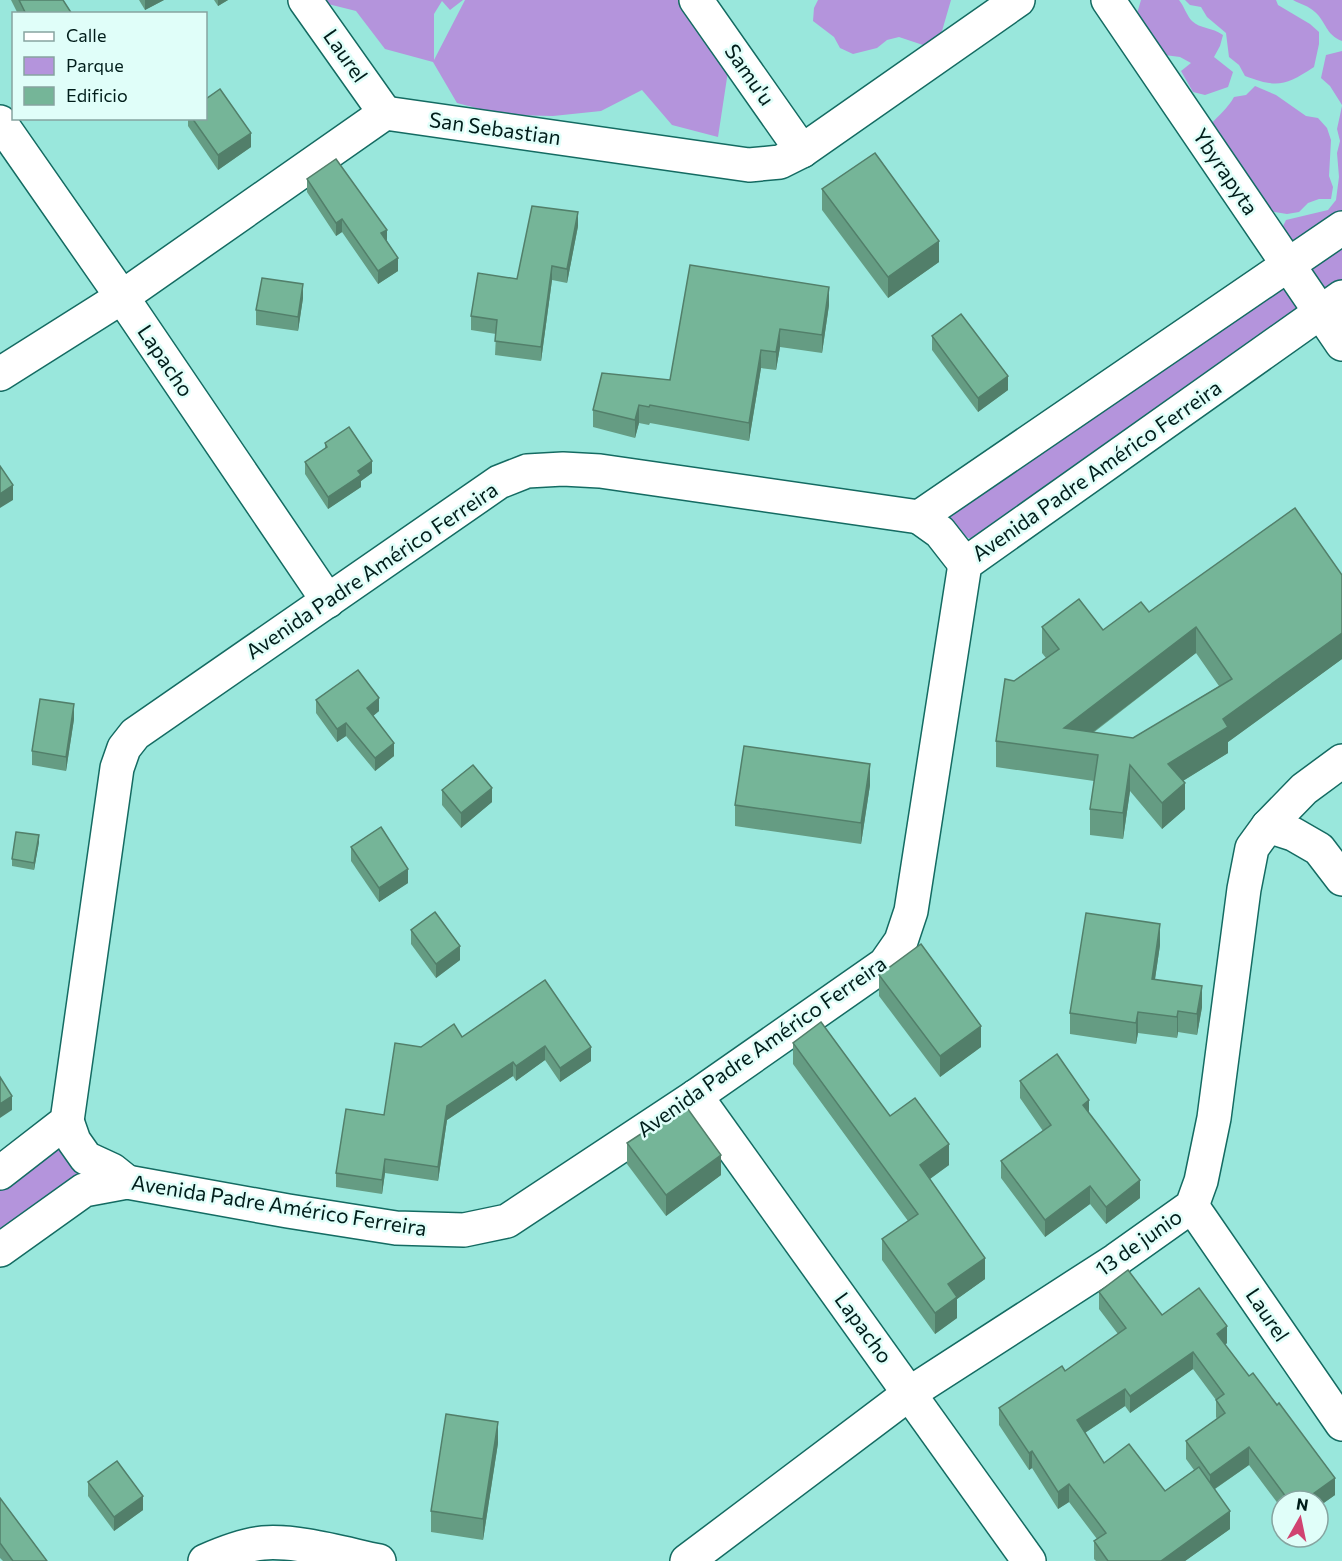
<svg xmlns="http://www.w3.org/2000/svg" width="1342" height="1561" viewBox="0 0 1342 1561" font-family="Commissioner,sans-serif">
	<rect width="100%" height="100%" fill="#99e7dc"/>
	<g fill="#b494dc">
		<polygon points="312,0 463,0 450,10 442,1 434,14 434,60 465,0 691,0 732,45 718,137 672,125 642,90 601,111 553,116 503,115 457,103 433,62 385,49 356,11"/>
		<polygon points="818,0 951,0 942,31 935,41 923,45 899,37 887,40 877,48 853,54 840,48 834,37 813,21 814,8"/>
		<path d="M1141 0H1179C1184 6 1187 16 1192 21 1200 29 1212 27 1223 35L1220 46 1214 57 1233 72 1228 87 1205 95 1193 92 1181 71 1191 63 1180 57 1157 54 1133 27Z"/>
		<path d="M1185 0H1276L1278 5 1310 24 1319 32V44L1314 67C1285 86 1277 88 1245 76L1239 65 1229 57 1226 33 1207 17 1201 7 1190 5Z"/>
		<path d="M1293 0H1342V41C1325 34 1327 23 1315 12 1309 6 1300 4 1293 0Z"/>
		<polygon points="1342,51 1342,105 1330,86 1321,78 1326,55"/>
		<path d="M1255 86 1276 95 1306 116 1318 118 1327 128 1331 140 1329 176 1333 187 1331 199H1319L1308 203 1299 212 1287 214 1263 210 1211 124C1219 115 1228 108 1234 97L1246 95Z"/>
		<polygon points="1342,106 1342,289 1327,298 1281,230 1286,220 1328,210 1336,200 1339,177 1337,153 1340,141 1337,129"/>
		<polygon points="1278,280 1305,304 979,542 961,535 947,517"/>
		<polygon points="50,1131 87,1176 0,1242 0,1164"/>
	</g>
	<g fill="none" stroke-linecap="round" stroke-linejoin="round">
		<defs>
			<g id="minor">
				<polyline points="305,0 385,113"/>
				<polyline points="696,0 802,151"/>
				<polyline points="1108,0 1342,344"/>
				<polyline points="0,122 122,297 328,601"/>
				<polyline points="0,374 122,297 385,113 749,165 780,162 802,151 1018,0"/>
				<polyline points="919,517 940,532 965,564"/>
				<polyline points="1268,826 1293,834 1319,849 1342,879"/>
				<polyline points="696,1096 1029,1561"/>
				<polyline points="67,1121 74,1141 86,1158 112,1170 127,1182"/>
				<polyline points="0,1173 67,1121 117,768 124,748 135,734 499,482 527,471 563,469 600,471 919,517 1342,228"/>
				<polyline points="1192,1206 1342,1424"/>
				<polyline points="0,1250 84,1190 127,1182 288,1211 396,1228 464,1230 507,1221 696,1096 885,964 901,941 911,911 965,564 1342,297"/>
				<path d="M205 1561C223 1553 243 1545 263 1543 297 1540 345 1554 379 1561"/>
				<polyline points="687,1561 910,1393 1116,1260 1192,1206 1201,1181 1214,1118 1244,889 1252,848 1268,826 1304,789 1342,761"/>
			</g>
		</defs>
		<use href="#minor" stroke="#146b62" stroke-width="36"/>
		<use href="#minor" stroke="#fff" stroke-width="33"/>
	</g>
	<g fill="#659c83" fill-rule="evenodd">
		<polygon points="11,0 63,0 72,14 18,14"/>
		<polygon points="139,0 164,0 145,10"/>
		<polygon points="214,0 228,0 218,6"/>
		<polygon points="188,118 206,118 251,147 218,170 188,126"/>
		<polygon points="307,179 387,241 398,271 378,284 342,232 336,236 307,192"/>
		<polygon points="822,189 939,262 888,298 822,210"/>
		<polygon points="578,226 567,283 552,280 541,361 495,355 496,334 471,330 471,316 517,279"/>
		<polygon points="303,298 298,331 256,325 256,310"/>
		<polygon points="829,305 822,353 780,347 776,370 761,368 749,441 650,423 649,425 639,423 635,438 593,427 593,410 670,380"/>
		<polygon points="932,336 1008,390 978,412 932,350"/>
		<polygon points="325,443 372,473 361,481 361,487 328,509 305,474 305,462 325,449"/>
		<path d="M1342 575V659L1228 742V753L1183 781 1185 809 1162 829 1130 791 1123 839 1090 835V809L1094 781 996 767V741L1014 681 1046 658 1042 653V627L1103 630 1149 612ZM1196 653 1219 686 1133 738 1093 733Z"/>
		<polygon points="316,700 379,711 373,716 394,756 375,771 346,736 337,742 316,713"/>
		<polygon points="74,719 66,771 32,765 32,751"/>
		<polygon points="870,785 861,844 735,826 735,805"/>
		<polygon points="442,790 492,802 461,828 442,805"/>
		<polygon points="39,842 34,870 12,866 12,859"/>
		<polygon points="351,847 408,883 379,902 351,861"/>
		<polygon points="411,930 460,960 436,978 411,944"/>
		<polygon points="1160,945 1155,979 1202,1007 1197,1035 1178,1032 1177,1038 1138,1033 1136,1044 1070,1034 1070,1013"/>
		<polygon points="879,975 981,1047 940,1077 879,996"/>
		<polygon points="545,980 591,1061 560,1082 545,1060 516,1081 513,1076 447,1120 438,1181 385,1173 382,1194 336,1187 336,1173 384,1115 421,1047 462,1037"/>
		<polygon points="793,1043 890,1116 949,1165 930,1179 985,1279 957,1299 957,1318 935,1334 882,1260 882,1239 908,1221 793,1064"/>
		<polygon points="1020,1081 1089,1113 1140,1198 1106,1224 1090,1204 1045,1237 1001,1178 1001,1161 1043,1131 1020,1098"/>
		<polygon points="627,1143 721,1175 666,1216 627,1164"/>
		<path d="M1099 1292 1162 1315 1227 1343 1225 1345 1335 1495 1318 1507V1501H1282V1509L1249 1465 1215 1489 1230 1529 1185 1561H1096L1094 1559V1541L1097 1539 1069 1502 1058 1509 1032 1468 1029 1470 999 1425V1408L1065 1371 1118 1334 1099 1309ZM1193 1369 1216 1400V1417L1217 1419 1186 1441V1459L1194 1470 1165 1491 1104 1463 1085 1433 1125 1406 1130 1413Z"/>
		<polygon points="498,1443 483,1540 431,1532 431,1511"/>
		<polygon points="88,1482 143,1510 114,1531 88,1496"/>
		<polygon points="0,1498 47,1561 3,1561 0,1558"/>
	</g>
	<g fill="#527f6a">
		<polygon points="145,0 164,0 145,10"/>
		<polygon points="218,0 228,0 218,6"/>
		<polygon points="251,133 251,147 218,170 218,155"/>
		<polygon points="578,212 578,226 567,283 567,269"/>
		<polygon points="342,219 342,232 336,236 336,223"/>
		<polygon points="387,230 387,243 381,233"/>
		<polygon points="939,241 939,262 888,298 888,277"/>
		<polygon points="398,258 398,271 378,284 378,271"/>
		<polygon points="552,266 552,280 541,361 541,347"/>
		<polygon points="303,284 303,298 298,331 298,317"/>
		<polygon points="829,287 829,305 822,353 822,335"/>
		<polygon points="780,329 780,347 776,370 776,352"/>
		<polygon points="761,350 761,368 749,441 749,423"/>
		<polygon points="1008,376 1008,390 978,412 978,398"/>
		<polygon points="639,405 639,423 635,438 635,420"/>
		<polygon points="372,461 372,473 361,481 361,487 328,509 328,497 358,471"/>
		<polygon points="13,485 13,500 0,508 0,494"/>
		<polygon points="1196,627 1196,653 1068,751 1064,728"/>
		<polygon points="1342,633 1342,659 1228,742 1228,753 1168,790 1168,764 1223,719"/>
		<polygon points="379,698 379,711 367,721 367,708"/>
		<polygon points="74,704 74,719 66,771 66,757"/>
		<polygon points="346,723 346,736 337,742 337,729"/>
		<polygon points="394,743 394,756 375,771 375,758"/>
		<polygon points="870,764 870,785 861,844 861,823"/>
		<polygon points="1130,765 1130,791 1123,839 1123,813"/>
		<polygon points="1185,783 1185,809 1162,829 1162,803"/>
		<polygon points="492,788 492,802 461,828 461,813"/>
		<polygon points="39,835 39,842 34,870 34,863"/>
		<polygon points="408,869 408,883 379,902 379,888"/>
		<polygon points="1160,924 1160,945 1152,999 1152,979"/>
		<polygon points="460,946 460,960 436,978 436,964"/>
		<polygon points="1202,986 1202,1007 1197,1035 1197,1014"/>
		<polygon points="1178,1011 1178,1032 1177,1038 1177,1017"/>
		<polygon points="1138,1012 1138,1033 1136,1044 1136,1023"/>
		<polygon points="981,1026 981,1047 940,1077 940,1056"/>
		<polygon points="545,1046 545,1060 516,1081 516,1066"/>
		<polygon points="591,1047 591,1061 560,1082 560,1068"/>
		<polygon points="513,1062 513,1076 447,1120 438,1181 438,1167 447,1106"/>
		<polygon points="12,1096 12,1110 0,1118 0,1104"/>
		<polygon points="1089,1100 1089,1117 1083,1105"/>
		<polygon points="949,1144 949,1165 920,1186 920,1165"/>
		<polygon points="721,1155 721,1175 666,1216 666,1195"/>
		<polygon points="385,1159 385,1173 382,1194 382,1180"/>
		<polygon points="1140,1180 1140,1198 1106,1224 1106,1207"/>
		<polygon points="1090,1186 1090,1204 1045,1237 1045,1220"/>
		<polygon points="985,1258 985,1279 957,1299 957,1318 935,1334 935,1313 948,1284"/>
		<polygon points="1227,1326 1227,1343 1217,1351 1217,1334"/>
		<polygon points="1193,1352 1193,1369 1130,1413 1130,1396"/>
		<polygon points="1125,1389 1125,1406 1077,1438 1077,1420"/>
		<polygon points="498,1422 498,1443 483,1540 483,1519"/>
		<polygon points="1249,1447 1249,1465 1210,1492 1210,1475"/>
		<polygon points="1032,1451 1032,1468 1029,1470 1029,1453"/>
		<polygon points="1335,1478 1335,1495 1318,1507 1318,1501 1303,1501"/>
		<polygon points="1069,1484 1069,1502 1058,1509 1058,1492"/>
		<polygon points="143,1496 143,1510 114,1531 114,1517"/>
		<polygon points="1230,1511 1230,1529 1185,1561 1161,1561"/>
	</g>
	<g fill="#75b598" stroke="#527f6a" stroke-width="1.5" fill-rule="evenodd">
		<polygon points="19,0 63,0 72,14 26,14"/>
		<polygon points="220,89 251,133 218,155 192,118 206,118 206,99"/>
		<polygon points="875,153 939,241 888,277 822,189"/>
		<polygon points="336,159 387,230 381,233 398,258 378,271 342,219 336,223 307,179"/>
		<polygon points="532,206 578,212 567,269 552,266 541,347 495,341 497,320 471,316 478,273 517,279"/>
		<polygon points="690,265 829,287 822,335 780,329 776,352 761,350 749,423 650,405 649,407 639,405 635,420 593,410 602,373 670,380"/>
		<polygon points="262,278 303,284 298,317 256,310"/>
		<polygon points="961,314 1008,376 978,398 932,336"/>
		<polygon points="349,427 372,461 358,471 361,475 328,497 305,462 327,447 325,443"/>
		<polygon points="0,466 13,485 0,494"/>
		<path d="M1295 508 1342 575V633L1223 719 1228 727 1168 764 1185 783 1162 803 1130 765 1123 813 1090 809 1098 755 996 741 1005 679 1014 681 1059 649 1042 627 1079 599 1103 630 1141 602 1149 612ZM1196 627 1232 679 1133 738 1064 728Z"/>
		<polygon points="358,670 379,698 367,708 394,743 375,758 346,723 337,729 316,700"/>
		<polygon points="40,699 74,704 66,757 32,751"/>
		<polygon points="744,746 870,764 861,823 735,805"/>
		<polygon points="473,765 492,788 461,813 442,790"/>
		<polygon points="381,827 408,869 379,888 351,847"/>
		<polygon points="16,832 39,835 34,863 12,859"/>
		<polygon points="435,912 460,946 436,964 411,930"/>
		<polygon points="1086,913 1160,924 1152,979 1202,986 1197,1014 1178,1011 1177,1017 1138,1012 1136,1023 1070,1013"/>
		<polygon points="921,944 981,1026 940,1056 879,975"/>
		<polygon points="545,980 591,1047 560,1068 545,1046 516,1066 513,1062 447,1106 438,1167 385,1159 382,1180 336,1173 346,1109 384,1115 395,1043 421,1047 454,1024 462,1037"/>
		<polygon points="821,1022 890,1116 915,1098 949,1144 920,1165 985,1258 948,1284 957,1297 935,1313 882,1239 918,1214 793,1043"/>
		<polygon points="1057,1054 1089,1100 1083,1105 1140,1180 1106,1207 1090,1186 1045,1220 1001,1161 1051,1125 1020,1081"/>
		<polygon points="0,1077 12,1096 0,1104"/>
		<polygon points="685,1105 721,1155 666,1195 627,1143"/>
		<polygon points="1128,1270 1162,1315 1199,1288 1227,1326 1217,1334 1249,1376 1253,1373 1277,1405 1279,1403 1335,1478 1303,1501 1289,1501 1249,1447 1210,1475 1186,1441 1225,1413 1216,1400 1224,1394 1193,1352 1130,1396 1125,1389 1077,1420 1104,1463 1129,1444 1165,1491 1199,1467 1230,1511 1161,1561 1108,1561 1094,1541 1106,1533 1069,1484 1058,1492 1032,1451 1029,1453 999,1408 1062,1366 1065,1371 1126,1328 1099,1292"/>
		<polygon points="446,1414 498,1422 483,1519 431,1511"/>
		<polygon points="117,1461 143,1496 114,1517 88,1482"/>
		<polygon points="0,1498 47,1561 13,1561 0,1543"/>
	</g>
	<g text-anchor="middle" stroke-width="5" stroke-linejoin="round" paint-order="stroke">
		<g font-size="21" fill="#001d1a" stroke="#e0fef9">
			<text transform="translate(345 56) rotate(55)" y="7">Laurel</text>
			<text transform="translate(749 75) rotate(55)" y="7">Samu'u</text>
			<text transform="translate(495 129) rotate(8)" y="7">San Sebastian</text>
			<text transform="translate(1225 172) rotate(56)" y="7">Ybyrapyta</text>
			<text transform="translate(165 361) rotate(56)" y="7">Lapacho</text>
			<text transform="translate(1097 471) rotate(-35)" y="7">Avenida Padre Américo Ferreira</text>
			<text transform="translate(372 571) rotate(-34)" y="7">Avenida Padre Américo Ferreira</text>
			<text transform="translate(762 1047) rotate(-35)" y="7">Avenida Padre Américo Ferreira</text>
			<text transform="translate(279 1206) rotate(9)" y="7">Avenida Padre Américo Ferreira</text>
			<text transform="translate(1139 1243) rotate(-35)" y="7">13 de junio</text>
			<text transform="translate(1267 1315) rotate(56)" y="7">Laurel</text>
			<text transform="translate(863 1328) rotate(54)" y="7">Lapacho</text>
		</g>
	</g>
	<rect x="12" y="12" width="195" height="108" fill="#e0fef9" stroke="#86a4a0" stroke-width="1.5"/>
	<rect x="24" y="32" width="30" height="9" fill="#ffffff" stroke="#86a4a0" stroke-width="1.5"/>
	<text x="66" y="42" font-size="18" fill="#001d1a">Calle</text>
	<rect x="24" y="57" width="30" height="18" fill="#b494dc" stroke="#86a4a0" stroke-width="1.5"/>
	<text x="66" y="72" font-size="18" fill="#001d1a">Parque</text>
	<rect x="24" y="87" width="30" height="18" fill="#75b598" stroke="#86a4a0" stroke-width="1.5"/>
	<text x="66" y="102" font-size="18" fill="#001d1a">Edificio</text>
	<g transform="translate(1300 1519) rotate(9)"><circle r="28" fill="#e0fef9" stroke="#86a4a0" stroke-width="1.5"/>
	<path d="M0-4.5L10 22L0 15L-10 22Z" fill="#d04371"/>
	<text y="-9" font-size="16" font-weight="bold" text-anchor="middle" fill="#001d1a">N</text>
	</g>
</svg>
